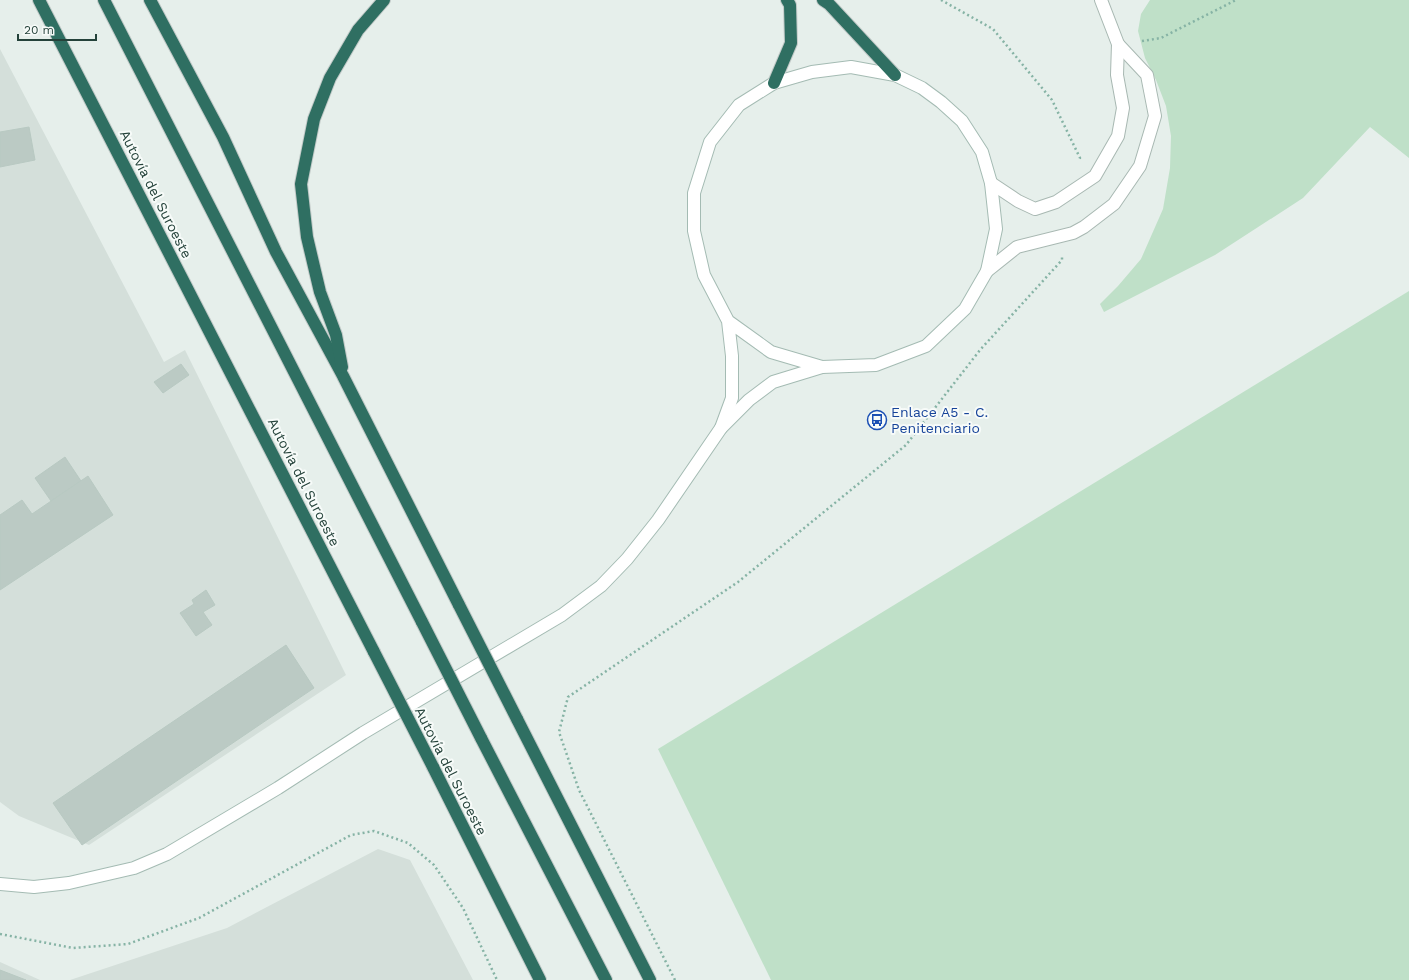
<svg xmlns="http://www.w3.org/2000/svg" width="1409" height="980" viewBox="0 0 1409 980" font-family="'Work Sans',sans-serif">
	<rect width="100%" height="100%" fill="#e6efeb"/>
	<g fill="#d4dfda">
		<polygon points="0,49 164,362 185,350 346,675 89,845 19,816 0,802"/>
		<polygon points="378,849 410,860 473,980 70,980 227,928"/>
		<polygon points="0,962 40,980 0,980"/>
	</g>
	<g fill="#bfe0c8">
		<polygon points="1150,0 1409,0 1409,158 1370,127 1303,198 1215,255 1104,312 1100,304 1118,286 1141,259 1163,209 1170,168 1171,136 1166,106 1156,80 1145,58 1138,31 1141,14"/>
		<polygon points="1409,291 1409,980 771,980 658,749"/>
	</g>
	<g fill="#bbcac4" stroke="#b8c9c2">
		<polygon points="29,127 35,160 0,167 0,132"/>
		<polygon points="181,364 189,375 163,393 154,382"/>
		<polygon points="65,457 81,481 51,501 35,478"/>
		<polygon points="88,476 113,515 0,590 0,515 22,500 32,514"/>
		<polygon points="206,590 215,605 203,612 212,625 196,636 180,613 194,604 192,600"/>
		<polygon points="286,645 314,688 82,845 53,803"/>
		<polygon points="0,970 26,980 0,980"/>
	</g>
	<g fill="none" stroke-linecap="round" stroke-linejoin="round">
		<defs>
			<g id="street">
				<polyline points="991,183 1018,201 1035,209 1056,202 1095,176 1118,136 1123,108 1117,75 1118,44 1101,0"/>
				<polyline points="987,271 1017,247 1073,233 1084,227 1114,204 1140,166 1155,116 1147,75 1118,44"/>
			</g>
			<g id="secondary">
				<polyline points="721,428 732,398 732,356 728,321 704,275 694,231 694,193 710,142 739,105 774,83 812,72 851,67 895,75 922,88 941,102 962,121 982,152 991,183 996,229 987,271 965,309 926,346 876,365 822,367 771,352 728,321"/>
				<polyline points="0,884 34,887 69,883 134,868 167,854 278,788 363,733 562,615 601,586 627,559 658,520 721,428 749,400 773,382 822,367"/>
			</g>
			<g id="highway">
				<polyline points="39,0 374,652"/>
				<polyline points="104,0 422,622"/>
				<polyline points="150,0 223,137 276,252 343,376 459,605"/>
				<polyline points="823,0 829,4 895,75"/>
				<polyline points="774,83 791,43 790,5 787,0"/>
				<polyline points="342,367 336,335 320,292 307,237 301,184 314,119 330,78 358,30 384,0"/>
				<polyline points="517,719 650,980"/>
				<polyline points="481,738 606,980"/>
				<polyline points="433,767 540,980"/>
			</g>
		</defs>
		<use href="#street" stroke="#a8b8b2" stroke-width="14"/>
		<use href="#secondary" stroke="#a4bbb3" stroke-width="14"/>
		<use href="#highway" stroke="#c2cac8" stroke-width="14"/>
		<g stroke="#86b3a5" stroke-width="2.5" stroke-dasharray="2 3" stroke-linecap="butt">
			<polyline points="941,0 993,29 1052,100 1080,158 1079,160"/>
			<polyline points="1142,41 1161,38 1236,0"/>
			<polyline points="0,934 73,948 128,944 199,918 351,835 374,831 408,843 434,865 463,908 497,980"/>
			<polyline points="675,980 579,790 559,732 568,697 738,582 906,445 980,350 1062,260 1062,255"/>
		</g>
		<use href="#street" stroke="#fff" stroke-width="12"/>
		<use href="#secondary" stroke="#fff" stroke-width="12"/>
		<use href="#highway" stroke="#2f6f62" stroke-width="12"/>
		<defs>
			<g id="highway-bridge">
				<polyline points="459,605 517,719"/>
				<polyline points="422,622 481,738"/>
				<polyline points="374,652 433,767"/>
			</g>
		</defs>
		<use href="#highway-bridge" stroke="#c2cac8" stroke-width="14" stroke-linecap="butt"/>
		<use href="#highway-bridge" stroke="#2f6f62" stroke-width="12"/>
	</g>
	<defs>
		<symbol id="bus-ring" viewBox="-11 -11 22 22"><circle r="9.5" fill="#f7fbf9" stroke="#1a4fb4" stroke-width="1.5"/><path d="M-5-6H5V4H4V6H2V4H-2V6H-4V4H-5ZM-3.5-4V0h7V-4ZM-3.5 1.2v1.5H-2V1.2ZM2 1.2v1.5H3.5V1.2Z" fill="#1a4fb4"/></symbol>
	</defs>
	<g fill-rule="evenodd">
		<use href="#bus-ring" x="866" y="409" width="22" height="22"/>
	</g>
	<g text-anchor="middle" stroke-width="4" stroke-linejoin="round" paint-order="stroke">
		<g font-size="14" fill="#24423a" stroke="#f7fbf9">
			<text transform="translate(156 194) rotate(63)" y="5">Autovía del Suroeste</text>
			<text transform="translate(304 482) rotate(63)" y="5">Autovía del Suroeste</text>
			<text transform="translate(451 771) rotate(63)" y="5">Autovía del Suroeste</text>
		</g>
		<g font-size="14" fill="#164399" stroke="#f7fbf9" text-anchor="start">
			<text x="891" y="417">Enlace A5 - C.<tspan x="891" dy="16">Penitenciario</tspan></text>
		</g>
	</g>
	<path d="M18 34v6h78v-6" fill="none" stroke="#24423a" stroke-width="2"/>
	<text x="24" y="34" font-size="12" fill="#24423a" stroke="#f7fbf9" stroke-width="3" paint-order="stroke">20 m</text>
</svg>
